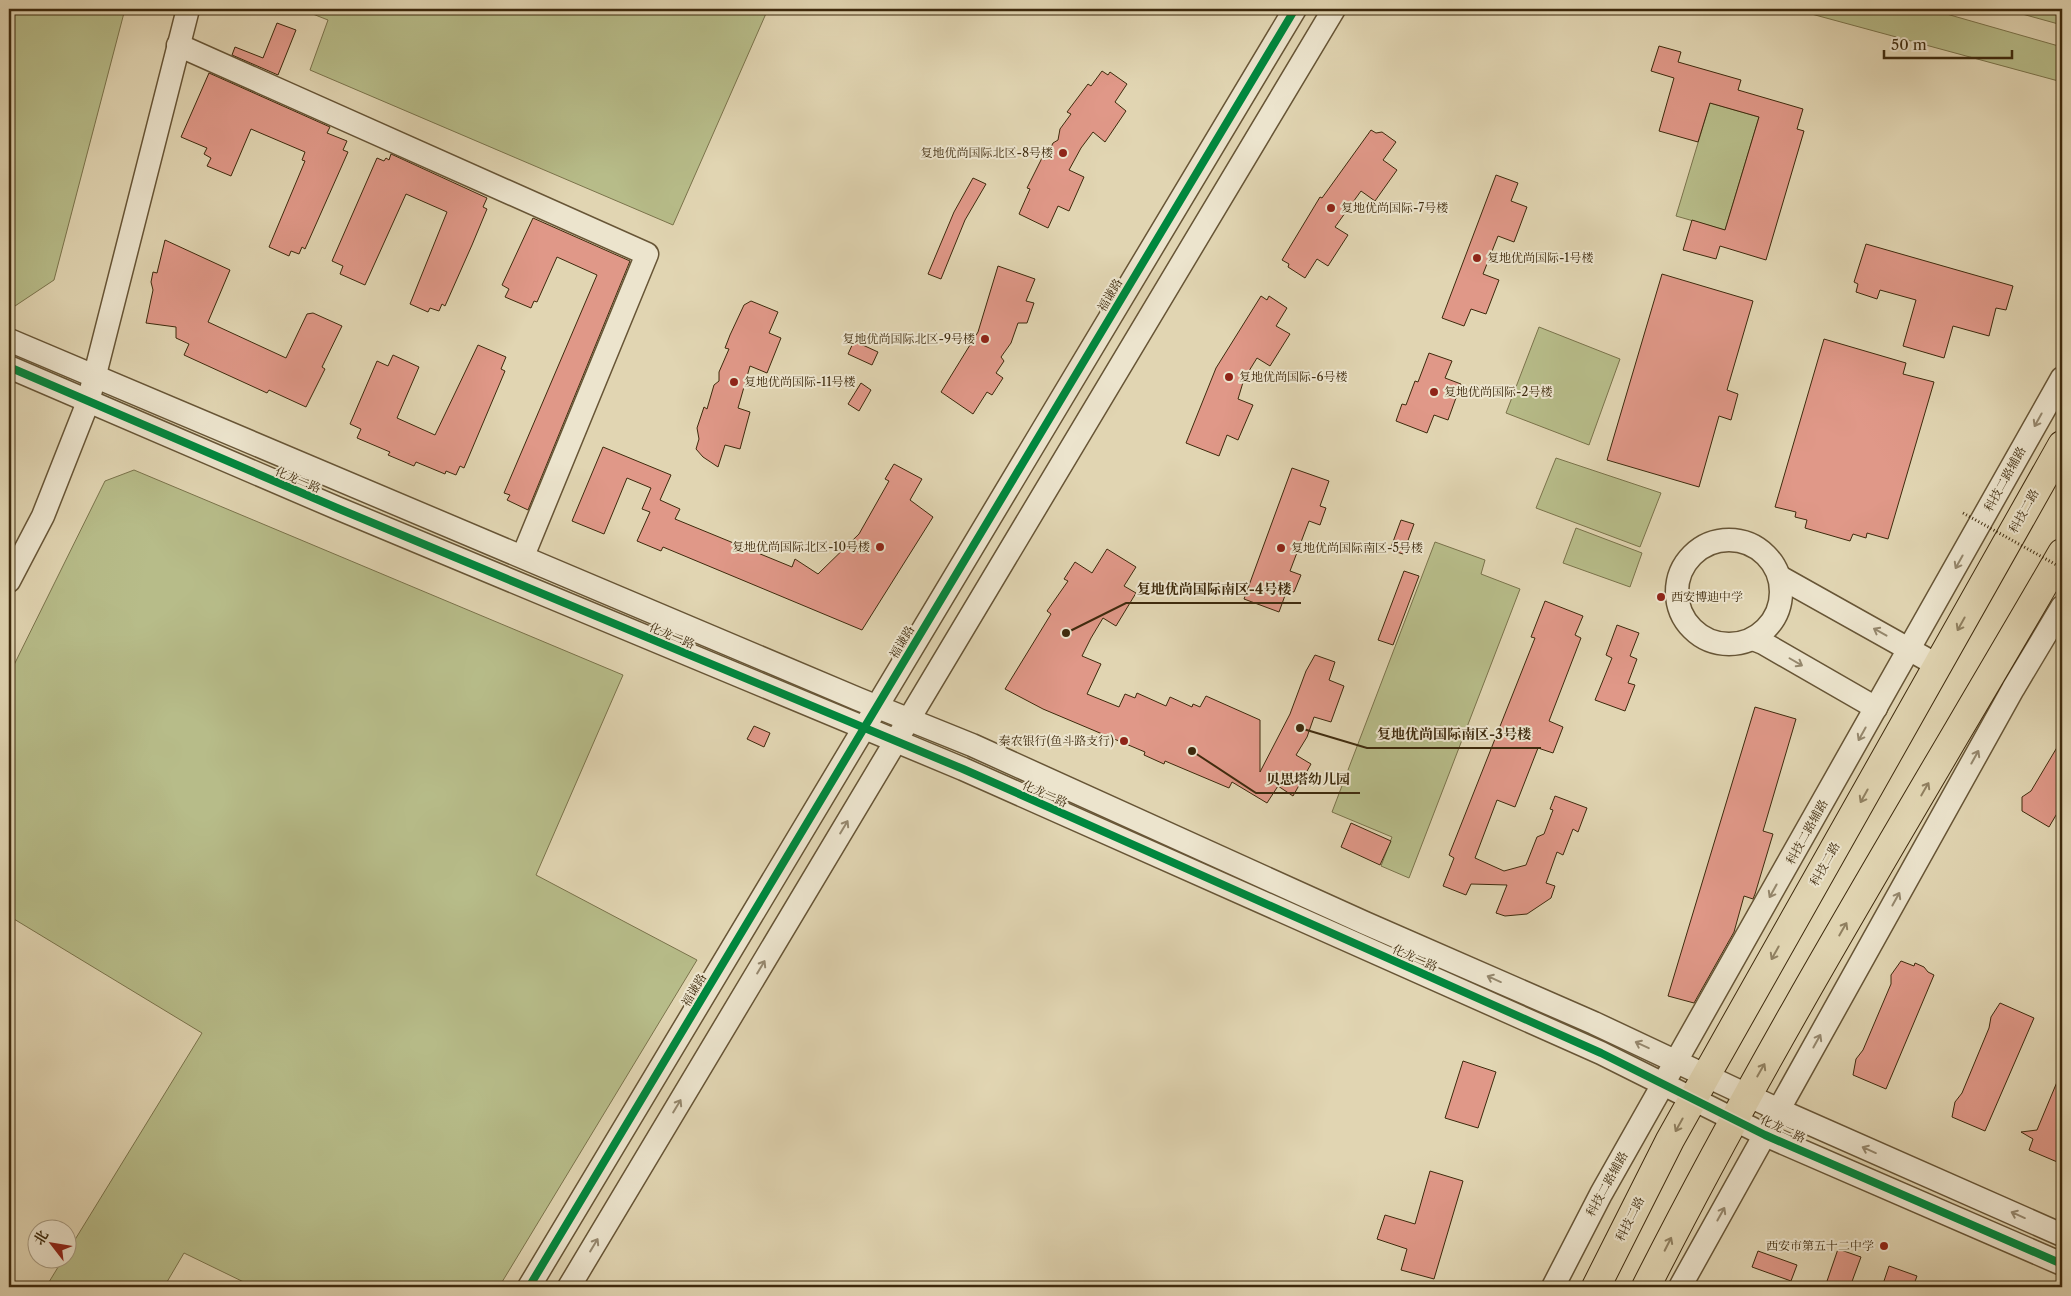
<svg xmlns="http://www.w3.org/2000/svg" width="2071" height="1296" viewBox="0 0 2071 1296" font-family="'Libre Caslon Text','Noto Serif SC',serif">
	<rect width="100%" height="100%" fill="#e1d5b2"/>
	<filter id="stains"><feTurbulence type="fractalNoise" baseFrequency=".004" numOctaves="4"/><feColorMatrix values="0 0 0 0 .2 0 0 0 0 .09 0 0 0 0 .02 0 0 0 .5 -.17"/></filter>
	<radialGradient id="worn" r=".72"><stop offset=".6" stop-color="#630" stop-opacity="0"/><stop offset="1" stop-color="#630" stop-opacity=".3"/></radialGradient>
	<g fill="#b7bc89" stroke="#7a734b">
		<polygon points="9,9 125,9 54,280 12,308 9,306"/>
		<polygon points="300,9 768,9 673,225 310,70 328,20"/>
		<polygon points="1793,9 1929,9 2062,47 2062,82"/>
		<polygon points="2004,9 2062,9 2062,25"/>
		<polygon points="1710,103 1759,117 1725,230 1676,216"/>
		<polygon points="1539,327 1620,359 1589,445 1506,413"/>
		<polygon points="1556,458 1661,493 1640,547 1536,508"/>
		<polygon points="134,470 623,675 536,875 697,960 499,1287 254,1287 184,1253 164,1287 52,1287 49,1282 63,1259 68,1258 68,1251 202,1033 9,916 9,675 105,481"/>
		<polygon points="1576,528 1642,553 1630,587 1563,563"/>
		<polygon points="1435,542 1485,560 1481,574 1520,589 1409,878 1381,866 1392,837 1332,812"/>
	</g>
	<g fill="#e09888" stroke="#3e2a0d">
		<polygon points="277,23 296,30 278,75 232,55 235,47 263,58"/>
		<polygon points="1659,46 1681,52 1678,62 1741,80 1738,90 1803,109 1797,129 1804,131 1766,260 1720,246 1716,259 1683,250 1692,220 1725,230 1759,117 1710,103 1698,142 1659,131 1674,78 1651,71"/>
		<polygon points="1102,71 1108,75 1110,72 1127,84 1115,102 1126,111 1105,142 1093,132 1081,148 1069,170 1084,177 1069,211 1058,206 1048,228 1019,214 1030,189 1027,188 1042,158 1045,160 1053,143 1058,140 1060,129 1071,114 1067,112 1088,84 1091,86"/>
		<polygon points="209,73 330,127 327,133 347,141 343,150 348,152 305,249 302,247 299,254 291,251 289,256 269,247 305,161 302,160 305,152 251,129 231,176 207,166 211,158 204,154 207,148 181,137"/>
		<polygon points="1371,130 1376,133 1382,132 1396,142 1383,160 1397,170 1375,201 1361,191 1335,227 1348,235 1328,266 1317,259 1305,278 1288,267 1289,264 1282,260 1320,197 1322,198"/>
		<polygon points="391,154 487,198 483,207 487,209 472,245 445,306 442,304 439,311 430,308 428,312 410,304 447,212 406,194 365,285 340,274 343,266 332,261 377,158 384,161 386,158 389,160"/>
		<polygon points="1496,175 1518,183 1511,201 1527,207 1514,242 1498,236 1483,274 1499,280 1486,314 1471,309 1464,326 1442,318"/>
		<polygon points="973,178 986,184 965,220 941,279 928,274 954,212"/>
		<polygon points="533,218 630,261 528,510 507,500 510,495 504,493 597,275 557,257 537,302 534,301 531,308 505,297 509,289 502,285"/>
		<polygon points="165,240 230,270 208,322 286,358 307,314 313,313 342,326 322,367 325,369 306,407 269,390 267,393 184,355 189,344 176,338 176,327 146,323 153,290 151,282 153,272 157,273"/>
		<polygon points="1866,244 2013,286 2006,310 1996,308 1989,336 1953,326 1944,358 1903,346 1916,300 1880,290 1877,299 1856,292 1858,284 1854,282"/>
		<polygon points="998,266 1035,279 1026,301 1034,303 1027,323 1018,323 1011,343 1001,357 1004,361 996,373 1003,378 992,395 987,392 973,414 941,392 978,332"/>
		<polygon points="1662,274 1753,301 1727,390 1738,394 1731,420 1719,416 1699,487 1607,460"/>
		<polygon points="1261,296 1267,300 1269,296 1287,308 1276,326 1290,334 1270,366 1257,358 1244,379 1238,399 1253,405 1238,440 1227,435 1219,456 1186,443 1216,368"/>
		<polygon points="751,301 778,312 769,333 781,338 767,373 750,366 738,408 750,412 740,449 725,445 718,467 703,457 696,449 699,439 697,428 704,407 707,409 714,385 719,381 719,372 729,349 725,348 730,335 744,305"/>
		<polygon points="1824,339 1906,363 1903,374 1934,382 1888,539 1867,533 1866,538 1853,534 1850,541 1805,528 1807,520 1795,517 1796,512 1775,507"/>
		<polygon points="854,341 878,352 872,365 848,354"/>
		<polygon points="478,345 506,357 501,369 505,371 464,468 460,466 456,475 446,471 445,474 416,462 414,466 388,455 390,452 357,438 361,429 350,424 377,361 388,366 393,355 419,367 397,418 435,435"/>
		<polygon points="1429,353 1452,361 1445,378 1461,384 1448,420 1434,415 1427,433 1396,421 1402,404 1406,405 1415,381 1418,382"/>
		<polygon points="861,383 871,390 859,411 848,404"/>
		<polygon points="603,447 671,475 660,500 680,509 675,519 792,567 795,559 818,574 859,534 889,481 885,479 894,464 922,479 910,500 933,517 862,630 663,547 661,551 637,541 650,512 642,509 651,488 627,478 604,534 572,521"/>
		<polygon points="1292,468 1329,481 1320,506 1326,508 1320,525 1309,521 1290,571 1301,575 1294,592 1287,590 1279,612 1244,599"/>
		<polygon points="1401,520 1414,524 1403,554 1390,550"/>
		<polygon points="1107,549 1136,567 1124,586 1136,593 1116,626 1103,618 1091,638 1082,656 1101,664 1087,694 1119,707 1125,694 1135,698 1137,693 1166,706 1170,697 1192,707 1193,704 1200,707 1206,696 1260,720 1260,772 1290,714 1306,671 1315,655 1335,662 1329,680 1344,686 1331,722 1314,717 1307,737 1296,755 1311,764 1293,796 1278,786 1267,803 1232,782 1229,788 1165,761 1164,764 1144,755 1145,752 1043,709 1005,689 1051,614 1047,611 1068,581 1064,579 1075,562 1092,573"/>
		<polygon points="1404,571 1419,576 1393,645 1378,640"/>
		<polygon points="1545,601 1583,616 1575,635 1581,638 1549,721 1563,727 1553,753 1538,748 1515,807 1497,800 1475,858 1504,871 1526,865 1537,837 1544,834 1553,810 1550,809 1555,796 1587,808 1578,832 1573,829 1563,855 1557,852 1546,883 1555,886 1551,898 1527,914 1505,916 1496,913 1507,885 1471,884 1466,895 1443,886 1454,858 1449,855 1535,638 1531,637"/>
		<polygon points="1617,625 1639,633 1630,656 1637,659 1628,683 1635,685 1625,711 1595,700 1612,658 1606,655"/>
		<polygon points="1755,707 1796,719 1763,831 1773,834 1755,894 1753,899 1744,896 1734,932 1694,1003 1668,996"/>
		<polygon points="754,726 770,733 764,747 747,739"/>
		<polygon points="2062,739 2062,805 2049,827 2022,811 2022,797 2031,791"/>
		<polygon points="1351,823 1391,841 1380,865 1341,847"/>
		<polygon points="1901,961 1914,966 1915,963 1924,967 1928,972 1934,975 1886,1089 1853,1075 1856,1059 1863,1050 1891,984 1891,975"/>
		<polygon points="2000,1003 2034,1018 1985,1131 1952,1117 1955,1102 1962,1093 1989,1028 1991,1017"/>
		<polygon points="1463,1061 1496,1072 1478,1128 1445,1118"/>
		<polygon points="2062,1070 2062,1164 2029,1150 2033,1139 2021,1132 2037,1130"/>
		<polygon points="1430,1171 1463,1181 1434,1279 1401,1270 1407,1249 1377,1239 1385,1215 1415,1224"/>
		<polygon points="1838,1249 1861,1257 1850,1287 1825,1287"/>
		<polygon points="1758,1251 1797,1265 1791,1281 1752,1267"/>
		<polygon points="1889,1266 1917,1276 1913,1287 1882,1287"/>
	</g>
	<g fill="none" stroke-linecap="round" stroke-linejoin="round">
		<defs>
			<g id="minor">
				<polyline points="178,45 647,254 523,556"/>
				<polyline points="9,340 858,699 972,745 1365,923 1594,1023 1779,1110 2062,1235"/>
				<polyline points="9,367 337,508 963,769 1601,1053 1765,1135 2062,1264"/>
				<circle cx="1729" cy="592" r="52"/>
				<polyline points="1780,577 1937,665"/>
				<polyline points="9,581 43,516 88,402 188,9"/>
				<polyline points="1753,639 1763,643 1876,708"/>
				<polyline points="529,1287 1295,9"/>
				<polyline points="569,1287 1334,9"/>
				<polyline points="1553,1287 1601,1194 2062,378"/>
				<polyline points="1680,1287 2013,689 2062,607"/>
			</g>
			<g id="major">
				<polyline points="1596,1287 1670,1140 1707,1074 2062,445"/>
				<path d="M1646 1287C1773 1036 1921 796 2062 553"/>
			</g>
		</defs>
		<use href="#minor" stroke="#675536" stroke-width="25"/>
		<use href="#major" stroke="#3e2a0d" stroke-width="30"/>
		<use href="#minor" stroke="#ece4cd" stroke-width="22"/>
		<use href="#major" stroke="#e1d5b2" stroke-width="28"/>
		<polyline stroke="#3e2a0d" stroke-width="3" stroke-dasharray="1 2.5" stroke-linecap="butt" points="1963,513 2062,568"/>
		<defs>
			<g id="cycleway">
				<polyline points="9,367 337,508 963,769 1601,1053 1765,1135 2062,1264"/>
				<polyline points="529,1287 1295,9"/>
			</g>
		</defs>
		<use href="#cycleway" stroke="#ece4cd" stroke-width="11"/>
		<use href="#cycleway" stroke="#00873e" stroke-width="8"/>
	</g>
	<defs><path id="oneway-shaft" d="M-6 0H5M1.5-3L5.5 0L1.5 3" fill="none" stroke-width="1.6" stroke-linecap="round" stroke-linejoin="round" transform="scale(1.25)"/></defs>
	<g stroke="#95876d">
		<use href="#oneway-shaft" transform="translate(2038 420) rotate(119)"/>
		<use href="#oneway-shaft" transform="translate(1959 562) rotate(119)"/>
		<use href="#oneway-shaft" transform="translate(1880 632) rotate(-151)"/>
		<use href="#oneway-shaft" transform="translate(1796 662) rotate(30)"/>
		<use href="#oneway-shaft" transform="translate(1862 734) rotate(119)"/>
		<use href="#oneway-shaft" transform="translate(1975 757) rotate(-61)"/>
		<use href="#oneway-shaft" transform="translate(844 827) rotate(-59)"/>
		<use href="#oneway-shaft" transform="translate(1773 891) rotate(119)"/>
		<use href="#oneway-shaft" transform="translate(1896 899) rotate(-61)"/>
		<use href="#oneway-shaft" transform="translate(761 967) rotate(-59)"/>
		<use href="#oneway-shaft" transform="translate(1494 979) rotate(-156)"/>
		<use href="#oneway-shaft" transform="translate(1817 1041) rotate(-61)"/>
		<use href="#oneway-shaft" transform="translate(1642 1045) rotate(-155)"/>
		<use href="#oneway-shaft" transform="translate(677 1106) rotate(-59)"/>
		<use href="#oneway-shaft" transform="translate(1869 1150) rotate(-156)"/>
		<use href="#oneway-shaft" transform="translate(1721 1214) rotate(-61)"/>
		<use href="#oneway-shaft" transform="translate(2018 1215) rotate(-156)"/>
		<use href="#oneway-shaft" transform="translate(594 1245) rotate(-59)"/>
	</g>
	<g stroke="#908060">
		<use href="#oneway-shaft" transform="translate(1961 624) rotate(119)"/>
		<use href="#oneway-shaft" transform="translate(1925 789) rotate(-60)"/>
		<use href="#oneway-shaft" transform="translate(1864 796) rotate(119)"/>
		<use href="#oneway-shaft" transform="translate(1843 929) rotate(-60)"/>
		<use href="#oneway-shaft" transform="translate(1775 953) rotate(119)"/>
		<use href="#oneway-shaft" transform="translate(1761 1070) rotate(-60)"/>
		<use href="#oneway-shaft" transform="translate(1679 1125) rotate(119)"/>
		<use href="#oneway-shaft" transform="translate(1668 1244) rotate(-63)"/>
	</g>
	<g fill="#8f2418" stroke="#ece4cd" stroke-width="2">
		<circle cx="1063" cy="153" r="5"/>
		<circle cx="1331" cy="208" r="5"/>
		<circle cx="1477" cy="258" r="5"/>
		<circle cx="985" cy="339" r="5"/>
		<circle cx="1229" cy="377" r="5"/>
		<circle cx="734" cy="382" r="5"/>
		<circle cx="1434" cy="392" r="5"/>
		<circle cx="880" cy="547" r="5"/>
		<circle cx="1281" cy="548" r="5"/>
		<circle cx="1661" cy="597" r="5"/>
		<circle cx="1124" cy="741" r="5"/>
		<circle cx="1884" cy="1246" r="5"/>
	</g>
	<g text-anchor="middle" stroke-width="4" stroke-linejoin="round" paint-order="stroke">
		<g font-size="12" fill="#3e2a0d" stroke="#ece4cd" text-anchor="start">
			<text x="1053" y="157" text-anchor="end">复地优尚国际北区-8号楼</text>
			<text x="1341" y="212">复地优尚国际-7号楼</text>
			<text x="1487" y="262">复地优尚国际-1号楼</text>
			<text x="975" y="343" text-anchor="end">复地优尚国际北区-9号楼</text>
			<text x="1239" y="381">复地优尚国际-6号楼</text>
			<text x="744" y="386">复地优尚国际-11号楼</text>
			<text x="1444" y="396">复地优尚国际-2号楼</text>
			<text x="870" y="551" text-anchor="end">复地优尚国际北区-10号楼</text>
			<text x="1291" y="552">复地优尚国际南区-5号楼</text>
			<text x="1671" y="601">西安博迪中学</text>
			<text x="1114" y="745" text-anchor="end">秦农银行(鱼斗路支行)</text>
			<text x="1874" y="1250" text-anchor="end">西安市第五十二中学</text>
		</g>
		<g font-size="12" fill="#3e2a0d" stroke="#ece4cd">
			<text transform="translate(1110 295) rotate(-59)" y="4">福谦路</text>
			<text transform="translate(2005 479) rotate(-61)" y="4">科技二路辅路</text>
			<text transform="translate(298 480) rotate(23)" y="4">化龙二路</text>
			<text transform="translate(2024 511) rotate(-61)" y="4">科技二路</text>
			<text transform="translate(672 636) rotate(23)" y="4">化龙二路</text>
			<text transform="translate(902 642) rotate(-59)" y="4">福谦路</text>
			<text transform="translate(1045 794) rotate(24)" y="4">化龙二路</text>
			<text transform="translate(1807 832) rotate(-61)" y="4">科技二路辅路</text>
			<text transform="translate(1825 864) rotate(-61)" y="4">科技二路</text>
			<text transform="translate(1415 958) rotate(24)" y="4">化龙二路</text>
			<text transform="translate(694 990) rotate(-59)" y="4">福谦路</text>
			<text transform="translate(1783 1129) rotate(25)" y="4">化龙二路</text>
			<text transform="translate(1607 1184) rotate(-61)" y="4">科技二路辅路</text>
			<text transform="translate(1630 1219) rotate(-63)" y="4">科技二路</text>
		</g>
	</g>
	<path fill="none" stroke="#3e2a0d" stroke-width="2" d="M1066 633L1126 603H1301M1300 728L1367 748H1541M1192 751L1256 793H1360"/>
	<g fill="#3e2a0d" stroke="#ece4cd" stroke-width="2">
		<circle cx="1066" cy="633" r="5"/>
		<circle cx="1300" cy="728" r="5"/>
		<circle cx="1192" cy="751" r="5"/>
	</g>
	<g font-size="14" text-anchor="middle" font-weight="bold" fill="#3e2a0d" stroke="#ece4cd" stroke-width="4" stroke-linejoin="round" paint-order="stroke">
		<text x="1214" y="594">复地优尚国际南区-4号楼</text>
		<text x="1454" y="739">复地优尚国际南区-3号楼</text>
		<text x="1308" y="784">贝思塔幼儿园</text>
	</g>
	<rect width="2071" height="1296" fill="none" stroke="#e1d5b2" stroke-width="30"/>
	<rect x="10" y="10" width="2051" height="1276" fill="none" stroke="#3e2a0d" stroke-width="2.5"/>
	<rect x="15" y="15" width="2041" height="1266" fill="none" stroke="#3e2a0d"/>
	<g transform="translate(52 1244) rotate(301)"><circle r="24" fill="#ece4cd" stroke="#a69a80"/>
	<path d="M0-4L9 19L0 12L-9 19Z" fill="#8f2418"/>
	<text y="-8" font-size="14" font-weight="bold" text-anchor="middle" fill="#3e2a0d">北</text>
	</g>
	<path d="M1884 50v8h128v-8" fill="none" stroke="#3e2a0d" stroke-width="2.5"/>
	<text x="1891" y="50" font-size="15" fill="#3e2a0d" stroke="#ece4cd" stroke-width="4" paint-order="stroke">50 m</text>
	<rect width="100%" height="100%" filter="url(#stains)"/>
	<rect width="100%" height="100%" fill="url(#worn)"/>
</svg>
